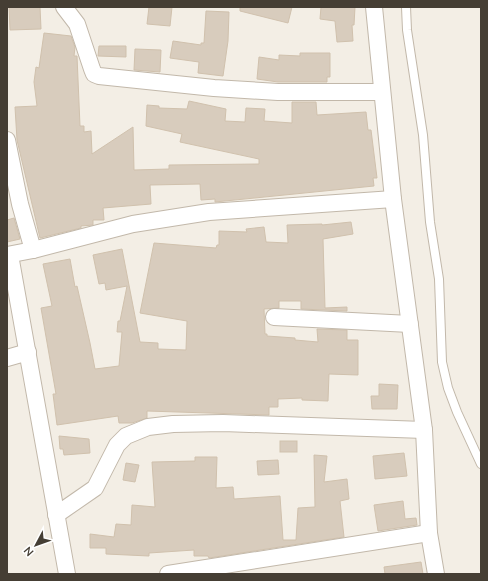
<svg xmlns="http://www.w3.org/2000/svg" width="488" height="581" viewBox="0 0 488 581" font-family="'Nunito Sans',sans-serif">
	<rect width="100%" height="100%" fill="#f3eee5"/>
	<g fill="#d8ccbd" stroke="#d0c1ad">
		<polygon points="9,7 40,7 41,29 10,30"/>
		<polygon points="149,7 172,7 170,26 147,24"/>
		<polygon points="240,7 292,7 288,23 240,11"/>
		<polygon points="321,7 355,7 354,25 352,25 353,41 337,42 335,21 320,19"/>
		<polygon points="206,11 229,12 228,41 223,76 198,73 199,62 170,58 173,41 201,45 201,43 204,43"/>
		<polygon points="44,33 71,36 75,47 74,56 77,56 80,126 84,126 84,132 91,131 92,154 133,127 134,170 169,169 169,165 259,164 259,159 180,142 182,134 146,126 147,105 159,106 159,108 187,109 189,101 226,109 225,121 245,122 246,108 265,109 264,121 292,123 292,102 316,102 317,115 366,112 368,130 371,130 377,178 373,178 374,186 215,202 215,199 201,200 200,184 150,185 151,204 103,208 104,220 93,220 93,225 81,226 81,228 40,238 17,140 15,107 37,106 34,82 36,67 39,68"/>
		<polygon points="99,46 126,46 126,57 98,56"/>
		<polygon points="135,49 161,50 160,72 134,70"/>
		<polygon points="300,53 330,53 330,77 327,77 327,82 278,82 257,79 259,57 279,60 279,55 300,56"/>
		<polygon points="14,218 20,239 7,242 7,220"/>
		<polygon points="351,222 353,234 323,239 325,308 347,307 347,311 301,309 301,301 279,301 279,308 264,309 265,334 267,334 267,336 295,338 295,340 318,342 317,329 347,330 347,340 358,340 358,375 329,374 328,401 302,400 302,398 278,399 278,407 269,407 269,415 147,411 147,418 132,423 119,423 118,416 57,425 53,394 56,394 41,308 52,306 43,264 70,259 75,287 77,286 90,343 95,369 119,366 122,332 117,332 118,321 120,321 127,286 106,290 105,283 99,284 93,255 122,249 140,342 158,343 158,349 186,350 187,321 140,313 154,243 216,248 217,245 219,245 219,231 247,232 246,229 264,227 266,242 288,243 287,225 322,224 322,225"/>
		<polygon points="379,384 398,385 397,409 372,409 371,396 379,396"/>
		<polygon points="59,436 89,439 90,453 64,455 63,449 60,449"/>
		<rect x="280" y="441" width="17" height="11"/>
		<polygon points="404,453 407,476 375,479 373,456"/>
		<polygon points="314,455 327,456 324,482 347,479 349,499 340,501 344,537 209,558 208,556 194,556 194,550 149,553 149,556 106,554 106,548 90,548 90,534 114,537 116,524 131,525 132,505 155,507 152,462 195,461 195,457 217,457 216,488 233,487 234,499 280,496 283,540 296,540 298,508 315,507"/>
		<polygon points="278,460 279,474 258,475 257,461"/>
		<polygon points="126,463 139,465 135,482 123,480"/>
		<polygon points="403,501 405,519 416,518 417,525 378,531 374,505"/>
		<polygon points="421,562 423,574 385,574 384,567"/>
	</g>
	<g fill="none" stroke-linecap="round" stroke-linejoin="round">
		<defs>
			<polyline id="service" points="406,7 407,30 423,135 430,222 439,279 442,362 448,388 457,412 481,464"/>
			<g id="minor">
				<polyline points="64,7 77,24 92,69 94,74 99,76 214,88 278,92 381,92"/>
				<polyline points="374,7 393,199 424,430 429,533 436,574"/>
				<polyline points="7,140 20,204 33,250"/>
				<polyline points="7,255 33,250 133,224 209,212 393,199"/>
				<polyline points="10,255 67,574"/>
				<polyline points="274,317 410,324"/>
				<polyline points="7,358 28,352"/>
				<polyline points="56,515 95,488 117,445 126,436 148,427 173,424 223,423 424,430"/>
				<polyline points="168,574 429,533"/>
			</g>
		</defs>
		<use href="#service" stroke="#c2b8aa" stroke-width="10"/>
		<use href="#minor" stroke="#c2b8aa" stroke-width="18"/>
		<use href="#service" stroke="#fff" stroke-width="8"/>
		<use href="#minor" stroke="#fff" stroke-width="16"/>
	</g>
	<rect width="488" height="581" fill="none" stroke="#453e34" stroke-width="16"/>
	<g transform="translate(36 545) rotate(229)" stroke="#ffffff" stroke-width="3" paint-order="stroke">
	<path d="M0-3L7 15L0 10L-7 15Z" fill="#453e34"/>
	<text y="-6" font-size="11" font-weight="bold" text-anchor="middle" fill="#453e34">N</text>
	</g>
</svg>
